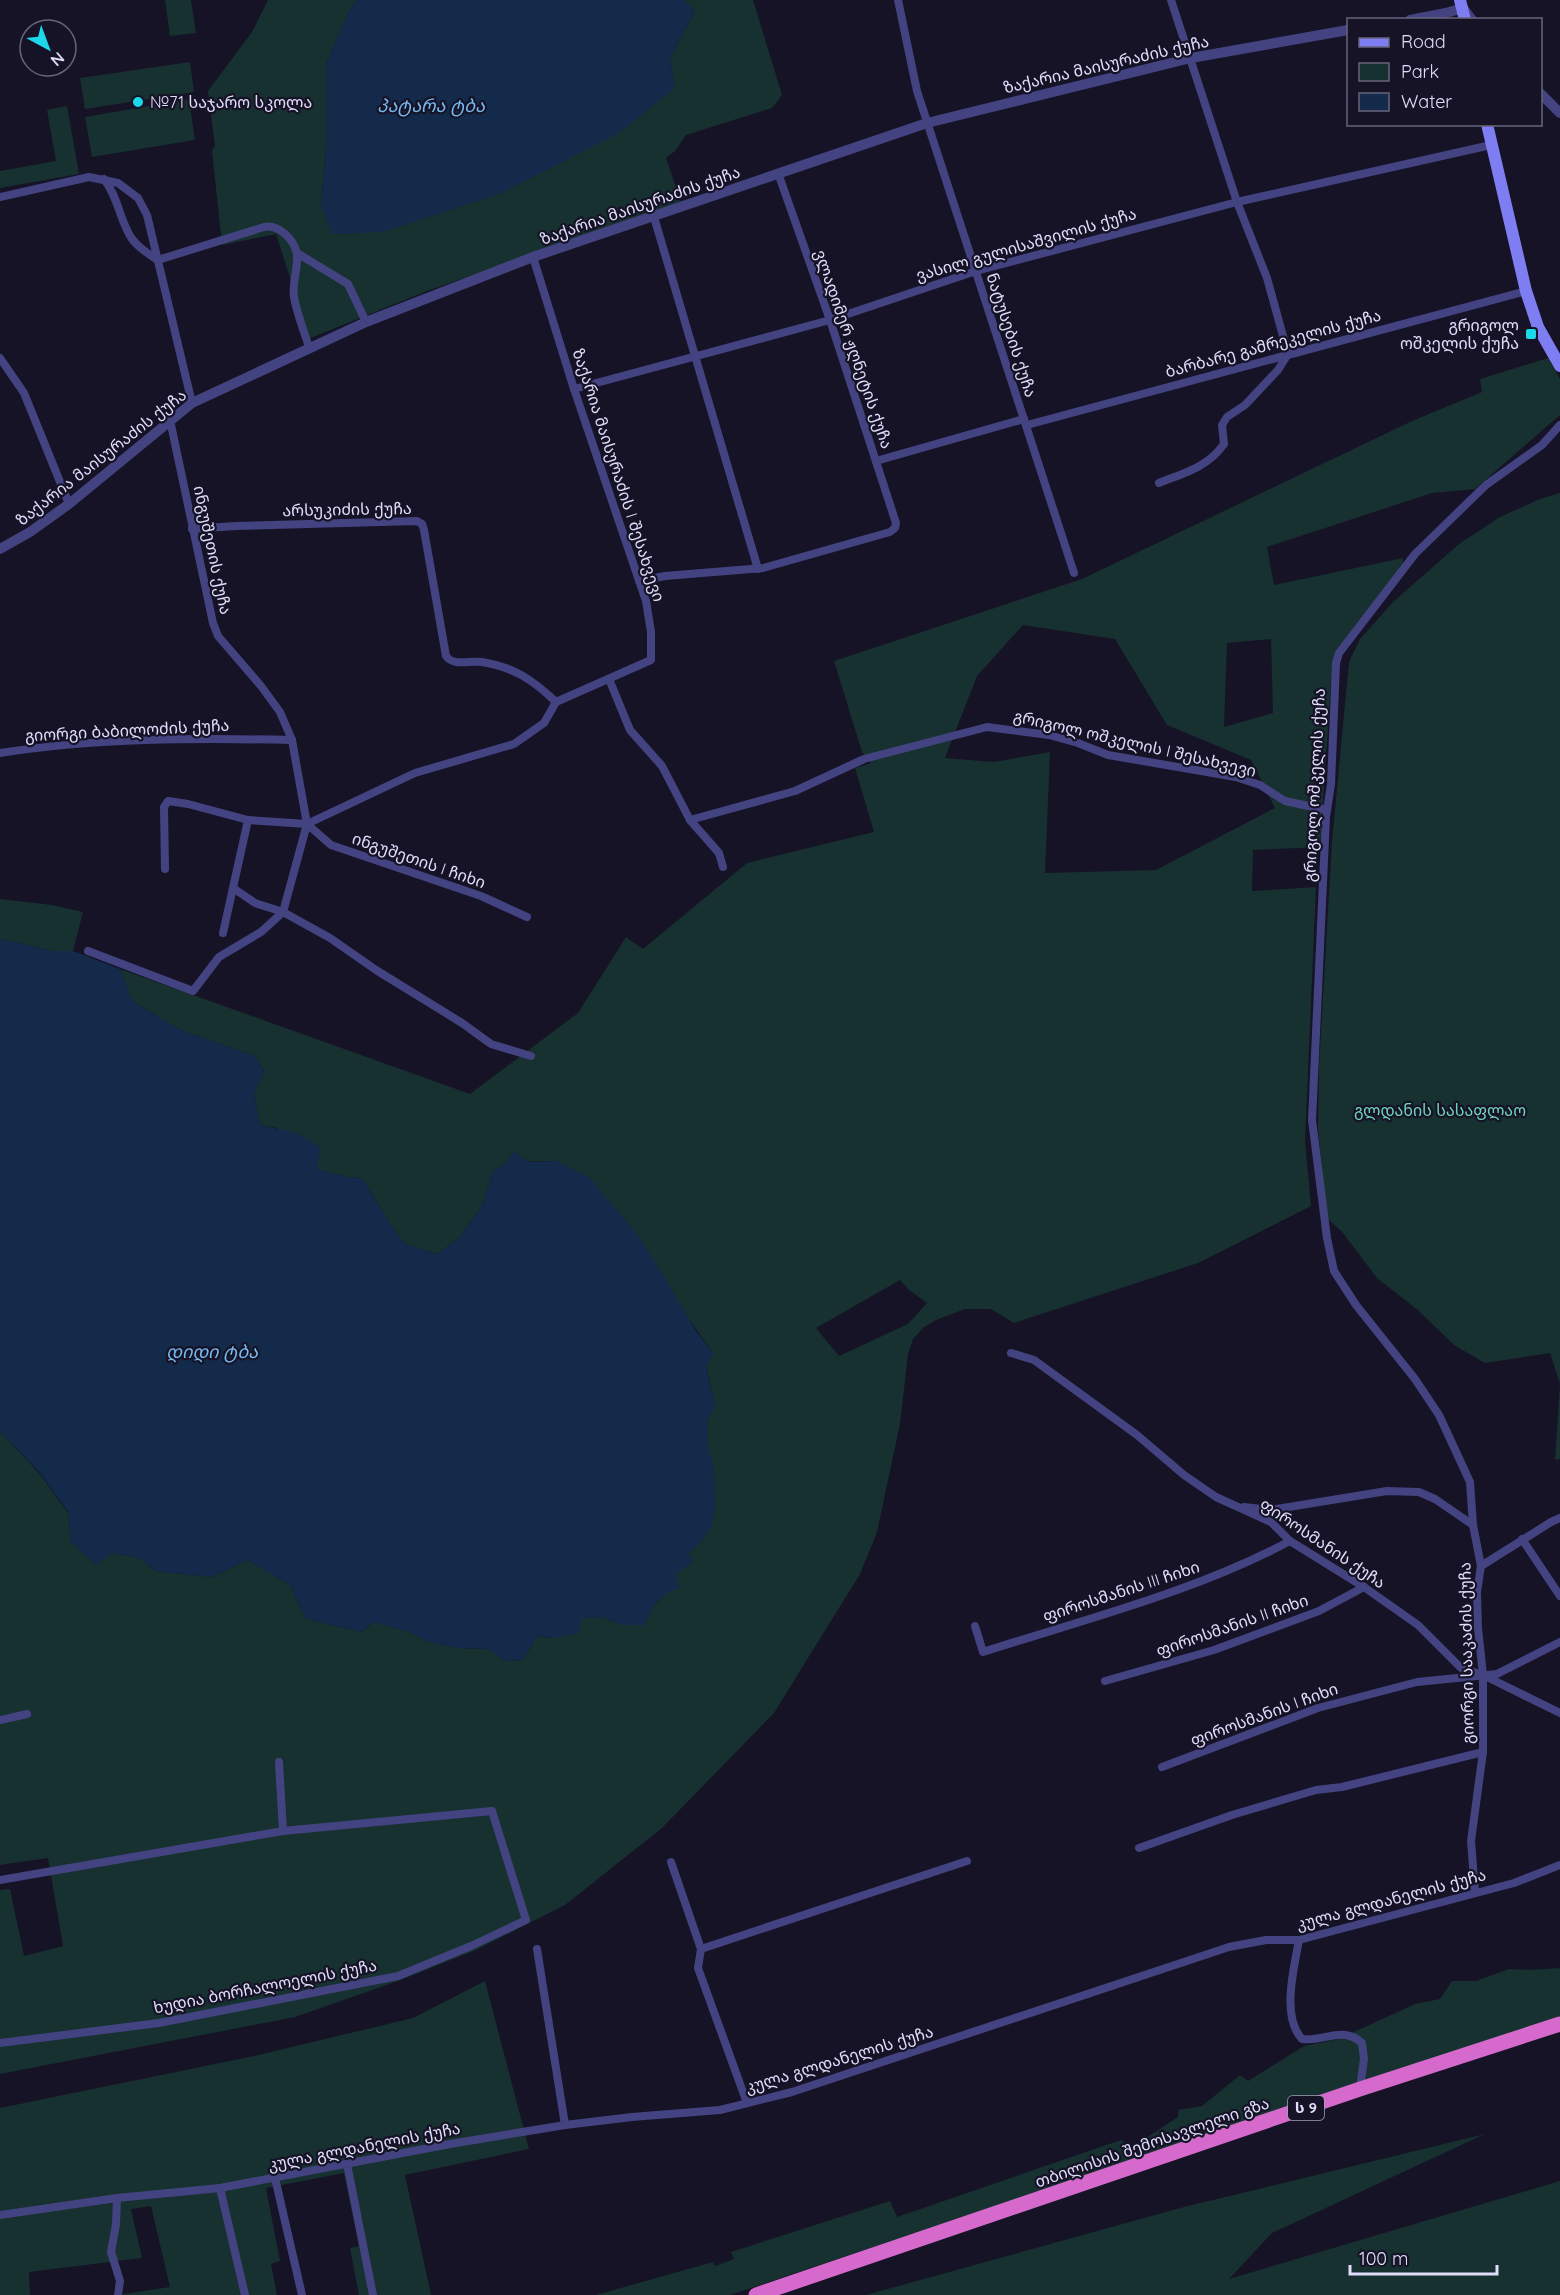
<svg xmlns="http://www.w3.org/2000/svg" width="1560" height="2295" viewBox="0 0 1560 2295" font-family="Quicksand,'Noto Sans Georgian',sans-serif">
	<rect width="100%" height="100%" fill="#161327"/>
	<g fill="#16312f" fill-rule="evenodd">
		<polygon points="165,0 191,0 196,33 170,36"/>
		<polygon points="268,0 357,0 349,11 326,64 326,147 321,205 675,88 670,58 695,11 683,0 753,0 782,95 772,108 686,135 675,151 666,158 681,202 427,291 308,339 307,330 276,234 222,245 212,150 215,147 208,91 252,32"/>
		<polygon points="190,62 194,92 85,109 80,78"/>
		<polygon points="189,99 195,140 92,157 85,117"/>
		<polygon points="67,106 79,174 0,188 0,171 56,161 47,110"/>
		<path d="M1548 358 1560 379V415L1475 489 1432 493 1267 547 1274 585 1403 558V565L1336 650 1331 681 1320 847 1253 850 1252 891 1316 887 1305 1141 1311 1206 1198 1263 1014 1323 991 1309H965L936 1320 924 1327 913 1339 908 1354 900 1424 877 1532 860 1574 774 1713 662 1828 565 1905 476 1950 398 1981 295 2017 0 2074V1890L10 1889 24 1956 63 1946 48 1858 0 1865V1431L40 1474 68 1513 71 1542 112 1553 140 1558 155 1571 212 1577 247 1560 289 1584 306 1619 362 1632 373 1622 407 1631 429 1642 458 1648 488 1649 506 1661 523 1660 537 1636 555 1638 582 1618 603 1617 621 1625H645L652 1609 664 1593 687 1554 702 1541 707 1422 715 1403 706 1367 713 1353 589 1177 557 1161 507 1162 493 1171 482 1206 459 1238 437 1254 405 1244 394 1230 362 1178 347 1177 316 1169 277 1128 260 1125 254 1094 264 1071 255 1056 181 1030 133 1002 120 969 470 1094 578 1013 626 937 643 949 747 863 874 832 855 768 871 763 862 752 834 661 1082 579 1412 421 1482 392 1480 379ZM1023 625 1115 639 1167 725 1251 760 1275 808 1156 870 1045 873 1050 752 994 762 945 758 977 676ZM1271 639 1273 713 1224 727 1227 643ZM900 1280 909 1290 927 1303 908 1324 839 1356 816 1328Z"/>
		<polygon points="1560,493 1560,1459 1555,1460 1560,1384 1550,1353 1485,1363 1454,1345 1419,1311 1377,1278 1343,1233 1327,1218 1318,1130 1319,1065 1332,842 1349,662 1360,639 1393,602 1459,544 1500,517 1540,499"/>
		<polygon points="0,899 52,905 83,912 73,951 54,951 0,939"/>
		<polygon points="1560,1968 1560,2017 730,2295 596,2295 713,2262 715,2266 734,2259 731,2252 890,2201 897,2217 1121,2140 1131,2148 1178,2117 1178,2110 1202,2106 1240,2075 1248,2081 1304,2046 1339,2039 1415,2004 1440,1999 1452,1981 1476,1981 1509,1969 1529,1970"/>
		<polygon points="485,1981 529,2149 405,2175 431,2295 359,2295 350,2248 359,2246 344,2173 266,2188 280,2261 271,2264 277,2295 118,2295 170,2287 151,2206 131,2209 142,2258 29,2272 30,2295 0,2295 0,2108 254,2056 413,2018"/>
		<polygon points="1485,2134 1272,2233 1229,2279 1560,2181 1560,2295 866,2295 1184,2207"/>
	</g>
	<g fill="#142a4a">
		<polygon points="357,0 684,0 695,11 670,58 675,88 619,133 502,193 383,232 332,234 321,205 326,147 326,64 349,11"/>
		<path d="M0 939 54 951H73L120 969 133 1002 181 1030 255 1056 264 1071 254 1094 260 1125 297 1133 320 1147 317 1169 347 1177 362 1178 394 1230 405 1244 437 1254 459 1238 482 1206 493 1171 507 1162 514 1151 529 1162 557 1161 589 1177 641 1239 697 1332 713 1353 706 1368 715 1403 707 1422V1442L714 1471 715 1509 711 1527 702 1541 688 1554 693 1562 676 1574 680 1588C658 1595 654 1604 645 1625H621L603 1617 582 1618 579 1633 555 1638 537 1636 523 1660 506 1661 488 1649 458 1648 428 1642 407 1631 373 1622 362 1632 306 1619 289 1584 247 1560 212 1577 155 1571 140 1558 112 1553 96 1565 71 1542 68 1512 40 1473 0 1431Z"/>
	</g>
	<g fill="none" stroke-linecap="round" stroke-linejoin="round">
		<g stroke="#444381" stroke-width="8">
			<polyline points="898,0 917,91 1074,573"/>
			<polyline points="1171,0 1237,202 1267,278 1288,354"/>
			<path d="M104 179C119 198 119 220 132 239 139 248 148 254 158 260L264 227C279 224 295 240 297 255 298 269 292 283 294 297 297 314 304 331 309 347"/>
			<polyline points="0,197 89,177 118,183 138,198 147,215 192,403"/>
			<polyline points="654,217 758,569"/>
			<polyline points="297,253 348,284 366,322"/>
			<polyline points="0,358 24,393 69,504"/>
			<polyline points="574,389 830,320 976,271 1237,202 1491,145"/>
			<polyline points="1027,425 1526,291"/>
			<polyline points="876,461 1024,419"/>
			<path d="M1159 483C1184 473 1208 467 1224 444L1222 425 1227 417 1245 405 1278 370 1288 354"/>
			<path d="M192 529 236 526 417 521 422 524 424 530 446 656C454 667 470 660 482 662 514 667 533 680 556 702"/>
			<polyline points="639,581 665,576 763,568 890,532 895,528 896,523 830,320 778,173"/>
			<polyline points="609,679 630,730 662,766 690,820 719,853 723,867"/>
			<path d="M0 753C96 738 195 738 292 740"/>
			<polyline points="690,820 795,791 864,759 987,727 1049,735 1078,743 1108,755 1236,777 1260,785 1285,801 1327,810"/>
			<polyline points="307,824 331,845 481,896 527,917"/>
			<polyline points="165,869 164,807 168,801 188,804 248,820 307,824 415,773 514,744 544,723 556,702 651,660 651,632 646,601 574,389 533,257"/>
			<polyline points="233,888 255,903 283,912 330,938 376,970 462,1023 491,1044 531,1056"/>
			<polyline points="223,933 248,820"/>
			<polyline points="88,951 193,991 219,957 261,932 283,912 307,824 292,740 280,712 261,686 218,636 213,623 170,420"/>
			<polyline points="1011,1353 1034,1360 1137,1435 1184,1475 1216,1497 1271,1522 1290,1541 1364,1587 1418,1625 1461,1668 1483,1675 1560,1713"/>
			<polyline points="1244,1507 1270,1510 1387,1491 1419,1492 1435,1499 1473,1525"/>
			<polyline points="1522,1539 1560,1596"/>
			<polyline points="1481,1566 1551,1522 1560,1518"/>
			<path d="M975 1626 983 1652C1086 1619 1194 1592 1290 1541"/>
			<polyline points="1105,1681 1214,1650 1319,1611 1364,1587"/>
			<polyline points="0,1720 27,1714"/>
			<polyline points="1162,1767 1318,1708 1417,1682 1497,1674 1560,1642"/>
			<polyline points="1139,1848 1232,1815 1316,1790 1342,1787 1483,1752"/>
			<polyline points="671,1862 701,1949 698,1968 747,2103"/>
			<polyline points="0,1880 283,1831 279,1762"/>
			<polyline points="1475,1892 1471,1841 1483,1752 1483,1675 1478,1628 1477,1592 1481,1566 1473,1525 1470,1482 1439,1415 1415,1379 1356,1305 1334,1271 1327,1238 1312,1120 1326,817 1331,784 1336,663 1339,653 1415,554 1486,485 1542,445 1560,425"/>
			<path d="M1299 1940C1294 1968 1281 2017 1302 2039 1325 2042 1342 2025 1362 2043L1364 2059 1360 2089"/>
			<polyline points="537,1949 565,2125"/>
			<polyline points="701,1949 967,1861"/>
			<polyline points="0,2043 159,2023 398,1976 471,1946 526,1920 492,1811 283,1831"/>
			<polyline points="347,2164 373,2295"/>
			<polyline points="275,2178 302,2295"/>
			<polyline points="220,2188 245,2295"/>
			<polyline points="117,2198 116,2224 111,2252 120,2281 118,2295"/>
			<polyline points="0,2215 117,2198 220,2188 450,2144 565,2125 632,2117 720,2110 792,2092 1229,1947 1266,1940 1299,1940 1514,1883 1560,1865"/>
		</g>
		<g stroke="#444381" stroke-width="10">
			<polyline points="1410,20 1446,13 1463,8 1472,20"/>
			<polyline points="1540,93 1560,113"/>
			<polyline points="0,549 30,532 69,504 192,403 366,322 533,257 927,123 1191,58 1348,30"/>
		</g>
		<g stroke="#7e7df2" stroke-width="12">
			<polyline points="1460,0 1465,20"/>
			<polyline points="1487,124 1526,291 1538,327 1560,366"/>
		</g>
		<polyline stroke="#d66acc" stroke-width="15" points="756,2295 1360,2089 1560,2024"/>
	</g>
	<g fill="#1cd8e8" stroke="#161327" stroke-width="2">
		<circle cx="138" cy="102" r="6"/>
		<rect x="1525" y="328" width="12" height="12" rx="3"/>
	</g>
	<g text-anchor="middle" stroke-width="4.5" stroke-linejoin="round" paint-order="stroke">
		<rect fill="#161327" stroke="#a3a0bb" stroke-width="1.5" x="1288" y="2096" width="36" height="24" rx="4.5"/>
		<g font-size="15" font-weight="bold" fill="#e0ddfb">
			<text x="1306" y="2113">ს 9</text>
		</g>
		<g font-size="16" fill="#e0ddfb" stroke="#161327">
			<text transform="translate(1106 64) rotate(-13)" y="6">ზაქარია მაისურაძის ქუჩა</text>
			<text transform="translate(640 205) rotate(-19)" y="6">ზაქარია მაისურაძის ქუჩა</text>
			<text transform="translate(1026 244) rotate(-16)" y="6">ვასილ გულისაშვილის ქუჩა</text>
			<text transform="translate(1012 335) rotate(72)" y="6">ნატუსების ქუჩა</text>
			<text transform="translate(1273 343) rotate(-15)" y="6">ბარბარე გამრეკელის ქუჩა</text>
			<text transform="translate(854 349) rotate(71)" y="6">ვლადიმერ ჟღნეტის ქუჩა</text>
			<text transform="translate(101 457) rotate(-38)" y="6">ზაქარია მაისურაძის ქუჩა</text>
			<text transform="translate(619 475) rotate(72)" y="6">ზაქარია მაისურაძის I შესახვევი</text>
			<text transform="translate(347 509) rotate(-1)" y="6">არსუკიძის ქუჩა</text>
			<text transform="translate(213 550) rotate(78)" y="6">ინგუშეთის ქუჩა</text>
			<text transform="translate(127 730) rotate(-3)" y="6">გიორგი ბაბილოძის ქუჩა</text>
			<text transform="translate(1135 743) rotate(13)" y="6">გრიგოლ ოშკელის I შესახვევი</text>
			<text transform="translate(1314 785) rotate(-87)" y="6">გრიგოლ ოშკელის ქუჩა</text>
			<text transform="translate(419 860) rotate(19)" y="6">ინგუშეთის I ჩიხი</text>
			<text transform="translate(1323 1543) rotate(34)" y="6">ფიროსმანის ქუჩა</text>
			<text transform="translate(1121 1591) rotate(-18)" y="6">ფიროსმანის III ჩიხი</text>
			<text transform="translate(1232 1625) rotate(-19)" y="6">ფიროსმანის II ჩიხი</text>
			<text transform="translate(1466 1653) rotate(-91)" y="6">გიორგი სააკაძის ქუჩა</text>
			<text transform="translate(1264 1714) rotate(-20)" y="6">ფიროსმანის I ჩიხი</text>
			<text transform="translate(1391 1899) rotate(-15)" y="6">კულა გლდანელის ქუჩა</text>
			<text transform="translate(265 1986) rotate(-11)" y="6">ხუდია ბორჩალოელის ქუჩა</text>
			<text transform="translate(839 2059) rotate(-17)" y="6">კულა გლდანელის ქუჩა</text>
			<text transform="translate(1152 2142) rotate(-19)" y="6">თბილისის შემოსავლელი გზა</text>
			<text transform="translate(364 2146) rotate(-11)" y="6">კულა გლდანელის ქუჩა</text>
		</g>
		<g font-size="16" fill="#e0ddfb" stroke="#161327" text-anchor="start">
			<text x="150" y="108">№71 საჯარო სკოლა</text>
			<text x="1519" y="331" text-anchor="end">გრიგოლ<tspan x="1519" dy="18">ოშკელის ქუჩა</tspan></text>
		</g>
		<g font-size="16" fill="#6fd5ba" stroke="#161327">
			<text x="1440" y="1116">გლდანის სასაფლაო</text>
		</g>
		<g font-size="18" font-style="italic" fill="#75baf1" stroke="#161327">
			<text x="431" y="112">პატარა ტბა</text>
			<text x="212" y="1358">დიდი ტბა</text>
		</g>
	</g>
	<rect x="1347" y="18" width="195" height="108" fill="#161327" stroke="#67647c" stroke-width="1.5"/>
	<rect x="1359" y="38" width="30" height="9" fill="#7e7df2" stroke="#67647c" stroke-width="1.5"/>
	<text x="1401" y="48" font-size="18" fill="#e0ddfb">Road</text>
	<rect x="1359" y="63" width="30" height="18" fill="#16312f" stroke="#67647c" stroke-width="1.5"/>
	<text x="1401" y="78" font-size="18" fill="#e0ddfb">Park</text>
	<rect x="1359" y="93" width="30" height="18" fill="#142a4a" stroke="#67647c" stroke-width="1.5"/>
	<text x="1401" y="108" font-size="18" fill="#e0ddfb">Water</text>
	<g transform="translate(48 48) rotate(139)"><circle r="28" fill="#161327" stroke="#67647c" stroke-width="1.5"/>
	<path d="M0-4.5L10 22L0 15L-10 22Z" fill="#1cd8e8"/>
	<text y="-9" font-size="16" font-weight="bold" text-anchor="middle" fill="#e0ddfb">N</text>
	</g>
	<path d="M1350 2265v9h147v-9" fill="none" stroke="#e0ddfb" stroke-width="3"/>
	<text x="1359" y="2265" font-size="18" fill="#e0ddfb" stroke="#161327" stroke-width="4.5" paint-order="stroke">100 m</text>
</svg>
